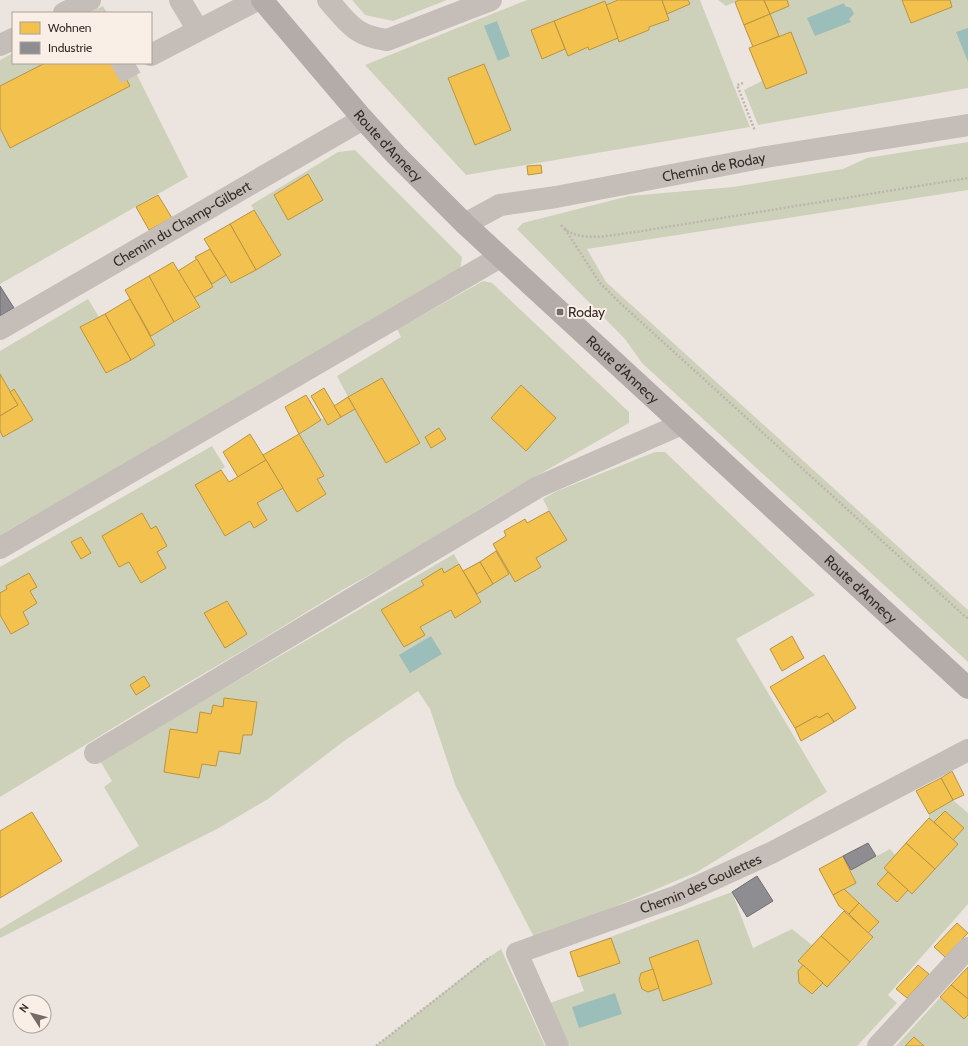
<svg xmlns="http://www.w3.org/2000/svg" width="968" height="1046" viewBox="0 0 968 1046" font-family="Cabin,sans-serif">
	<rect width="100%" height="100%" fill="#ece5df"/>
	<g fill="#ced1b9">
		<polygon points="352,0 447,0 393,21 365,15"/>
		<polygon points="527,0 700,0 750,127 466,175 365,65"/>
		<polygon points="718,0 968,0 968,88 758,125 744,90 762,81 749,48 753,47 735,2 726,6"/>
		<polygon points="103,6 107,13 89,13"/>
		<polygon points="13,53 13,63 131,63 188,177 0,284 0,60"/>
		<polygon points="968,142 968,190 587,249 606,282 968,610 968,662 642,363 625,339 517,229 523,223 629,196 733,187 843,169 867,158"/>
		<polygon points="355,150 462,257 460,271 0,535 0,351 88,299 99,317 105,314 131,359 155,345 151,336 200,308 194,298 213,287 212,284 226,275 231,283 256,270 230,224 254,210 251,205 338,152"/>
		<polygon points="483,281 492,283 629,412 629,423 496,499 405,555 344,589 256,643 162,698 0,797 0,567 212,446 225,467 221,470 229,482 266,460 326,494 317,479 324,476 299,434 324,418 311,396 324,389 334,406 348,397 337,376 401,337 397,329"/>
		<polygon points="655,452 665,452 815,595 736,639 827,792 697,872 597,914 534,937 456,787 430,709 418,691 344,741 268,799 217,829 0,938 0,929 139,846 104,787 112,781 100,761 454,554 463,571 496,551 493,544 549,511 543,499 557,491"/>
		<polygon points="953,800 968,813 968,904 888,995 897,1003 857,1046 570,1046 550,1003 584,991 570,952 732,892 753,948 792,929 812,945 821,936 851,962 873,938 868,933 879,922 844,889 856,883 851,870 890,849 895,855 929,818 929,814"/>
		<polygon points="501,949 545,1046 376,1046 482,962"/>
		<polygon points="968,967 968,1046 896,1046"/>
	</g>
	<g fill="#9cbebb">
		<polygon points="844,3 845,6 851,8 854,14 849,19 851,22 815,36 807,18"/>
		<polygon points="497,21 510,56 498,61 484,26"/>
		<polygon points="968,28 968,62 956,32"/>
		<polygon points="431,636 442,654 410,673 399,655"/>
		<polygon points="615,993 622,1014 579,1028 572,1007"/>
	</g>
	<g fill="#f2c14e" stroke="#b99442">
		<polygon points="618,0 662,0 669,20 649,27 649,30 619,42 606,5"/>
		<polygon points="662,0 688,0 690,4 667,14"/>
		<polygon points="739,0 764,0 770,14 744,25 735,2"/>
		<polygon points="764,0 787,0 789,6 770,14"/>
		<polygon points="902,0 950,0 952,7 911,23"/>
		<polygon points="605,1 618,38 589,50 588,47 568,56 554,21"/>
		<polygon points="770,14 779,36 753,47 744,25"/>
		<polygon points="554,21 565,49 542,59 531,30"/>
		<polygon points="791,32 807,73 766,89 749,48"/>
		<polygon points="45,63 118,63 130,86 10,148 0,128 0,86"/>
		<polygon points="484,64 511,130 475,145 448,78"/>
		<polygon points="541,165 542,173 528,175 527,166"/>
		<polygon points="308,174 323,200 288,220 274,195"/>
		<polygon points="158,195 172,218 149,230 136,207"/>
		<polygon points="254,210 281,255 256,270 230,224"/>
		<polygon points="230,224 256,270 231,283 204,239"/>
		<polygon points="210,249 226,275 212,284 195,257"/>
		<polygon points="197,259 213,287 194,298 178,271"/>
		<polygon points="173,262 200,307 174,322 149,276"/>
		<polygon points="149,276 174,322 151,336 125,290"/>
		<polygon points="130,299 155,345 131,360 105,314"/>
		<polygon points="105,314 131,360 106,373 80,327"/>
		<polygon points="0,374 18,405 0,416"/>
		<polygon points="382,378 420,443 386,463 348,397"/>
		<polygon points="521,385 556,418 526,451 491,418"/>
		<polygon points="324,388 341,417 328,425 311,396"/>
		<polygon points="14,389 33,420 3,437 0,431 0,416 18,405 10,392"/>
		<polygon points="306,395 321,420 299,434 285,407"/>
		<polygon points="348,397 355,409 341,417 334,406"/>
		<polygon points="439,428 446,439 431,448 425,437"/>
		<polygon points="250,434 266,460 238,477 223,452"/>
		<polygon points="299,434 324,476 317,479 326,494 297,512 263,455"/>
		<polygon points="266,460 283,488 257,503 267,520 254,528 250,521 225,536 195,485 221,470 229,482"/>
		<polygon points="549,511 567,540 536,558 541,567 515,582 493,544 506,536 504,531 525,519 527,523"/>
		<polygon points="142,513 151,529 156,526 167,546 157,552 166,568 141,583 129,562 119,567 102,536"/>
		<polygon points="81,537 91,553 81,559 71,542"/>
		<polygon points="496,551 509,574 493,584 480,562"/>
		<polygon points="480,562 493,584 477,594 463,571"/>
		<polygon points="459,564 481,602 455,618 451,610 420,627 425,635 404,647 381,610 424,585 421,581 442,568 444,573"/>
		<polygon points="29,573 37,587 30,591 37,603 23,612 29,624 11,634 0,615 0,593 7,589 6,586"/>
		<polygon points="227,601 247,634 225,648 204,613"/>
		<polygon points="792,636 804,658 782,671 770,649"/>
		<polygon points="824,655 856,708 834,722 828,713 819,718 817,716 795,728 770,687"/>
		<polygon points="144,676 150,686 136,695 130,685"/>
		<polygon points="224,698 257,702 252,735 243,735 240,754 219,751 216,766 202,764 199,778 164,772 170,729 197,733 200,712 211,714 213,705 223,707"/>
		<polygon points="828,713 834,722 801,741 795,728 817,716 819,718"/>
		<polygon points="952,771 964,795 953,800 941,778"/>
		<polygon points="941,778 953,800 929,814 916,791"/>
		<polygon points="945,811 964,828 953,840 934,822"/>
		<polygon points="32,812 62,861 0,898 0,831"/>
		<polygon points="929,818 958,844 935,869 906,843"/>
		<polygon points="906,843 935,869 912,894 884,868"/>
		<polygon points="843,856 856,883 833,895 819,869"/>
		<polygon points="888,872 908,890 897,902 877,884"/>
		<polygon points="844,889 859,903 849,914 839,906 833,895"/>
		<polygon points="859,903 879,922 868,933 849,914"/>
		<polygon points="844,911 873,937 850,962 821,936"/>
		<polygon points="957,923 968,933 945,957 934,947"/>
		<polygon points="821,936 850,962 827,987 798,961"/>
		<polygon points="611,938 620,963 578,977 570,952"/>
		<polygon points="698,940 712,984 663,1001 649,958"/>
		<polygon points="803,965 823,983 812,994 799,983 798,971"/>
		<polygon points="918,965 929,974 907,998 896,989"/>
		<polygon points="968,967 968,999 951,985"/>
		<polygon points="653,969 659,988 648,992 642,989 639,980 641,973"/>
		<polygon points="951,985 968,999 968,1015 964,1019 940,997"/>
		<polygon points="914,1037 924,1046 905,1046"/>
	</g>
	<g fill="#8d8d92" stroke="#736f72">
		<polygon points="0,286 14,308 0,316"/>
		<polygon points="868,843 876,856 851,870 843,856"/>
		<polygon points="757,876 773,901 747,917 732,892"/>
	</g>
	<g fill="none" stroke-linecap="round" stroke-linejoin="round">
		<polyline stroke="#c7c0ba" stroke-width="22" stroke-dasharray="22 11" stroke-linecap="butt" points="116,74 135,63"/>
		<g stroke="#bdb5b1" stroke-width="2.5" stroke-dasharray="2 2" stroke-linecap="butt">
			<polyline points="743,83 737,85 755,131"/>
			<path d="M561 225C577 245 614 234 636 232L968 178"/>
			<polyline points="565,229 600,283 619,302 968,619"/>
			<polyline points="376,1046 490,957"/>
		</g>
		<g stroke="#c5bdb8" stroke-width="22">
			<polyline points="180,0 198,30"/>
			<path d="M328 0C348 23 355 36 387 40L491 0"/>
			<polyline points="64,13 90,0"/>
			<polyline points="0,45 13,39"/>
			<polyline points="151,55 257,0"/>
			<path id="s1" d="M465 224 500 205 556 197 766 157 968 125"/>
			<path id="s2" d="M0 329 363 119"/>
			<polyline points="0,548 500,257"/>
			<polyline points="95,753 538,487 682,424"/>
			<path id="s3" d="M558 1046 517 953 677 896 771 853 968 750"/>
			<polyline points="878,1046 968,948"/>
		</g>
		<path stroke="#b3aca8" stroke-width="22" id="s4" d="M262 0 363 119 396 155 465 224 968 688"/>
	</g>
	<rect fill="#756b67" stroke="#f9efe6" stroke-width="1.5" x="556" y="308" width="8" height="8" rx="2"/>
	<g text-anchor="middle" stroke-width="4" stroke-linejoin="round" paint-order="stroke">
		<g font-size="14" fill="#352a27" stroke="#f9efe6">
			<text dy="5" stroke="none"><textPath href="#s4" startOffset="193">Route d'Annecy</textPath></text>
			<text dy="5" stroke="none"><textPath href="#s1" startOffset="257">Chemin de Roday</textPath></text>
			<text dy="5" stroke="none"><textPath href="#s2" startOffset="210">Chemin du Champ-Gilbert</textPath></text>
			<text dy="5" stroke="none"><textPath href="#s4" startOffset="517">Route d'Annecy</textPath></text>
			<text dy="5" stroke="none"><textPath href="#s4" startOffset="841">Route d'Annecy</textPath></text>
			<text dy="5" stroke="none"><textPath href="#s3" startOffset="298">Chemin des Goulettes</textPath></text>
		</g>
		<g font-size="14" fill="#352a27" stroke="#f9efe6" text-anchor="start">
			<text x="568" y="317">Roday</text>
		</g>
	</g>
	<rect x="12" y="12" width="140" height="52" fill="#f9efe6" stroke="#aba09a"/>
	<rect x="20" y="22" width="20" height="12" fill="#f2c14e" stroke="#aba09a"/>
	<text x="48" y="32" font-size="12" fill="#352a27">Wohnen</text>
	<rect x="20" y="42" width="20" height="12" fill="#8d8d92" stroke="#aba09a"/>
	<text x="48" y="52" font-size="12" fill="#352a27">Industrie</text>
	<g transform="translate(32 1014) rotate(306)"><circle r="19" fill="#f9efe6" stroke="#aba09a"/>
	<path d="M0-3L7 15L0 10L-7 15Z" fill="#756b67"/>
	<text y="-6" font-size="11" font-weight="bold" text-anchor="middle" fill="#352a27">N</text>
	</g>
</svg>
